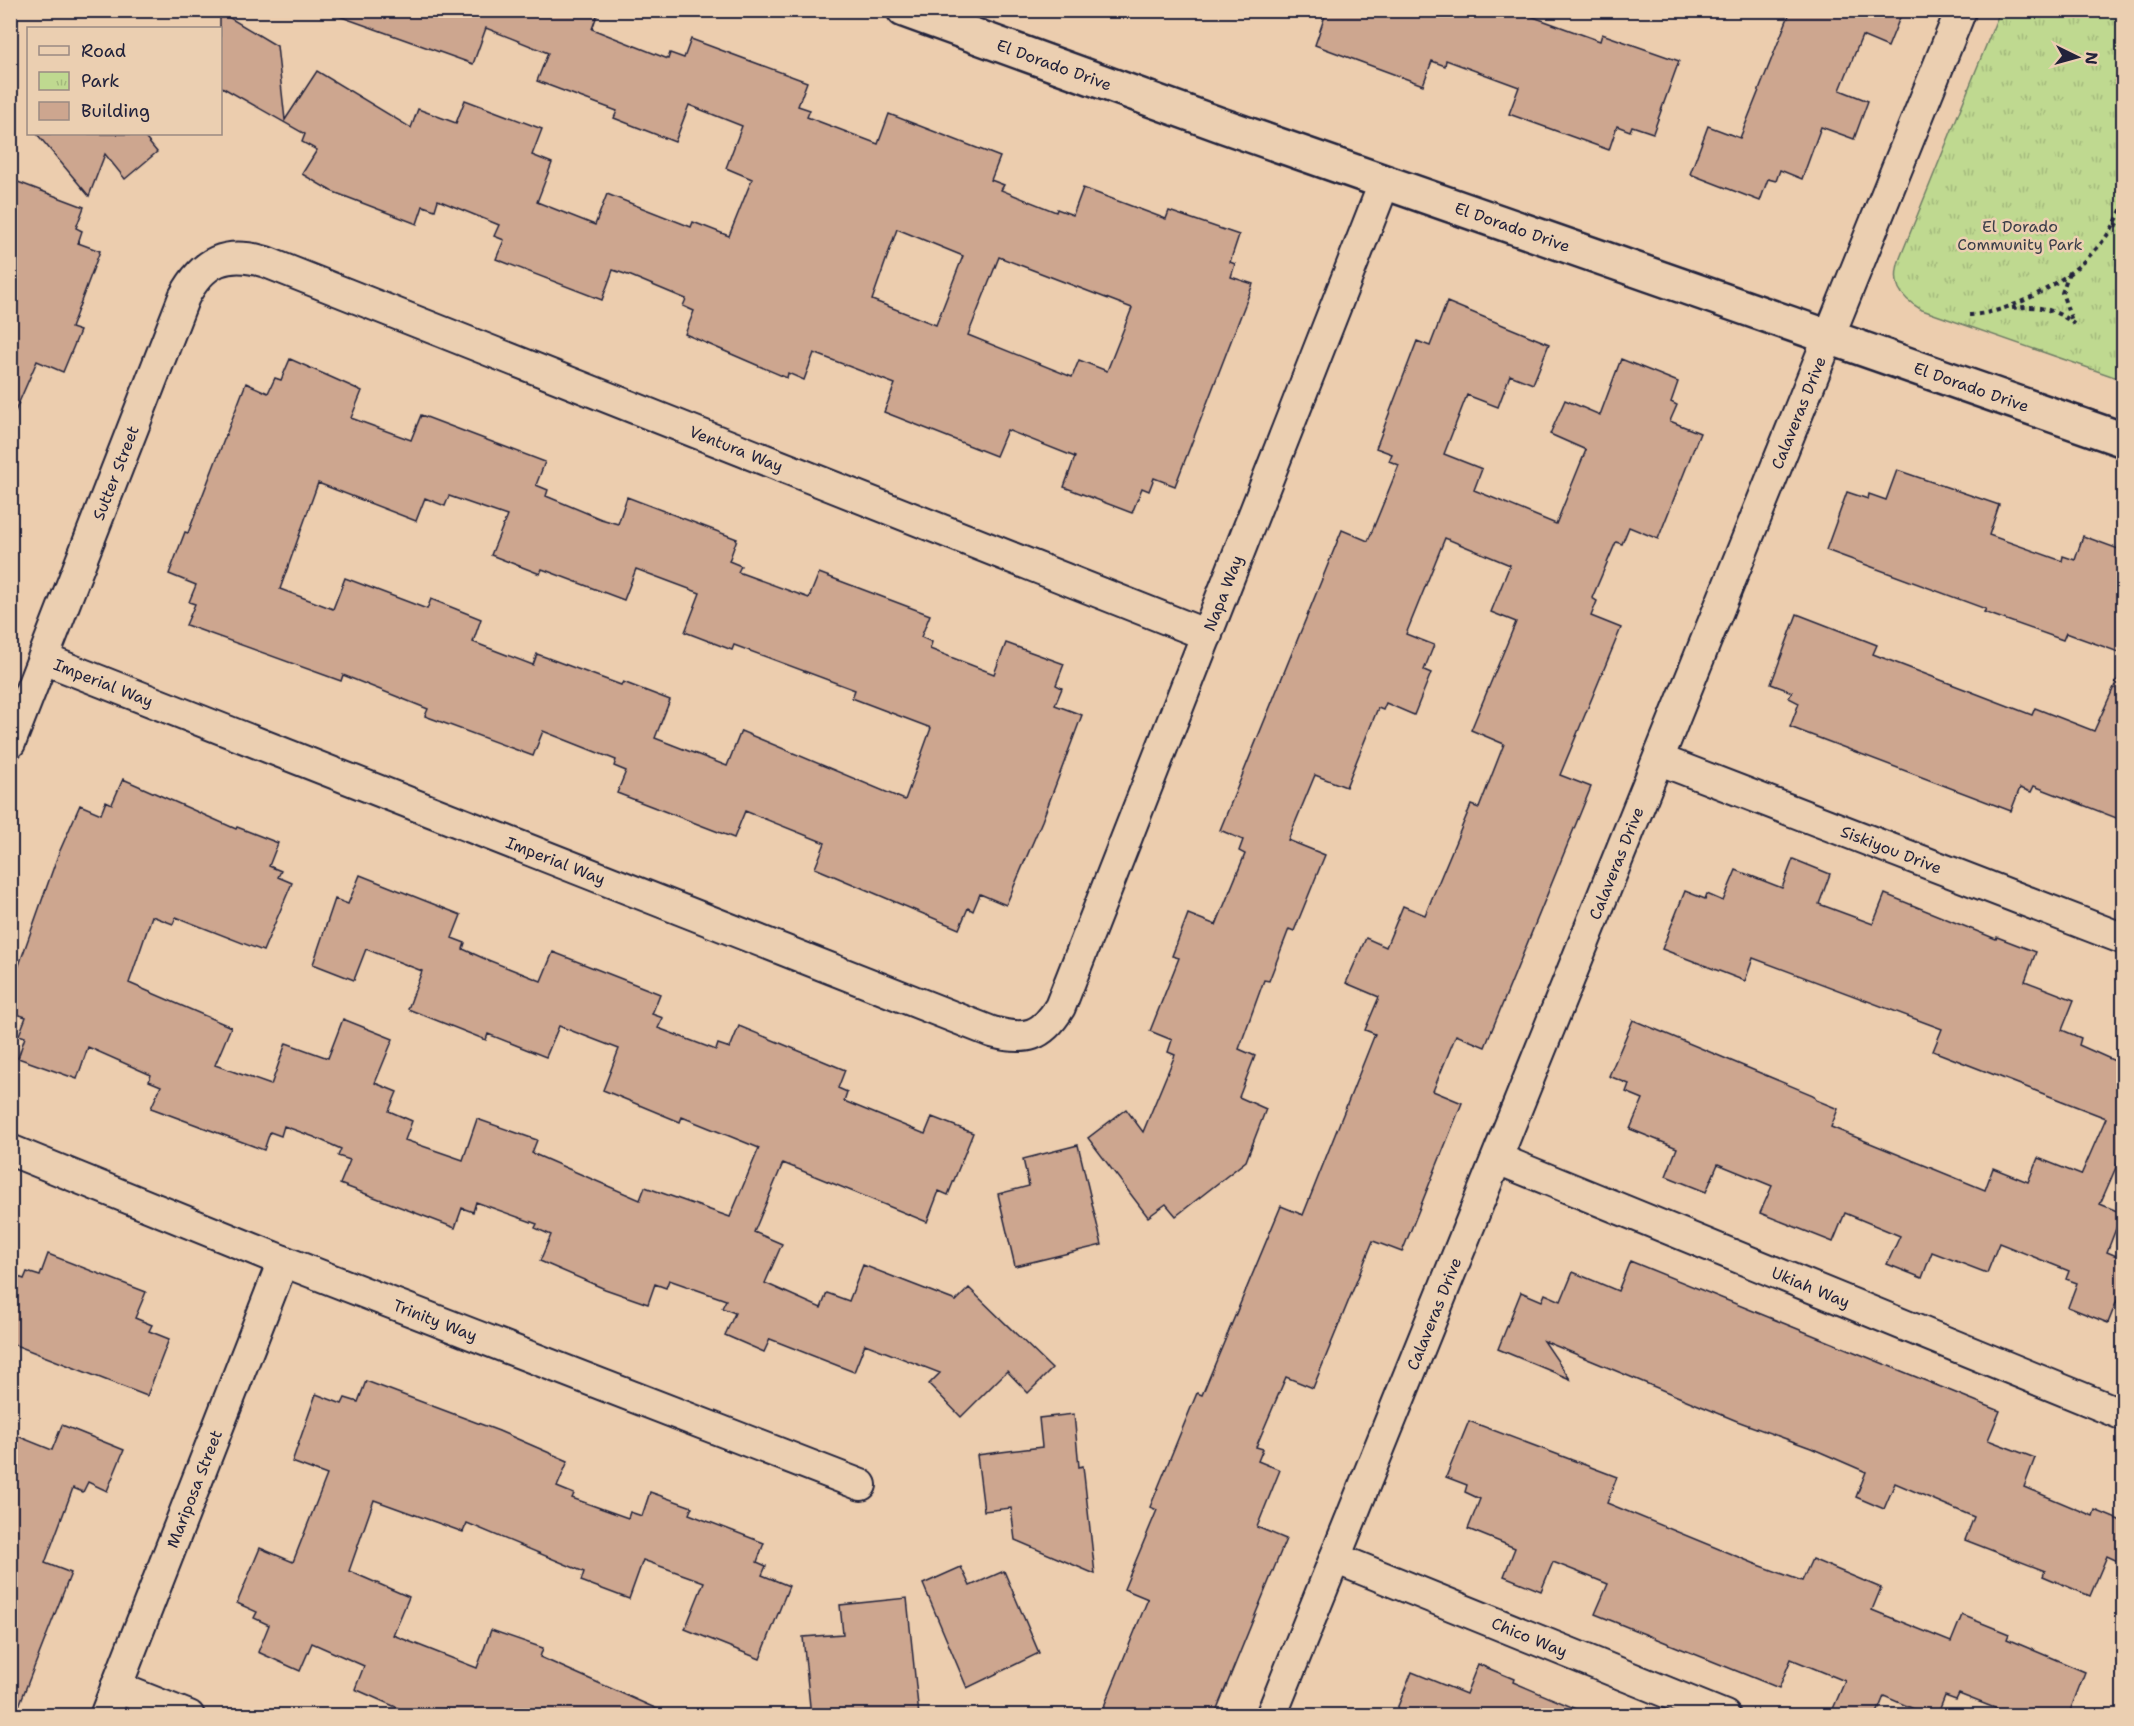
<svg xmlns="http://www.w3.org/2000/svg" width="2134" height="1726" viewBox="0 0 2134 1726" font-family="'Shantell Sans',sans-serif">
	<defs>
		<pattern id="park-tufts" width="24" height="20" patternUnits="userSpaceOnUse" patternTransform="scale(1.5)"><rect width="24" height="20" fill="#bfd990"/><path d="M3 7l-1-3M5 7V3M7 7l1-3M15 17l-1-3M17 17v-4M19 17l1-3" fill="none" stroke="#a4ba7d"/></pattern>
	</defs>
	<rect width="100%" height="100%" fill="#eccdae"/>
	<filter id="ink" filterUnits="userSpaceOnUse"><feTurbulence type="fractalNoise" baseFrequency=".0167" numOctaves="2"/><feDisplacementMap in="SourceGraphic" scale="12" xChannelSelector="R" yChannelSelector="G"/><feConvolveMatrix kernelMatrix="1 2 1 2 8 2 1 2 1" color-interpolation-filters="sRGB"/></filter>
	<g filter="url(#ink)">
		<path fill="url(#park-tufts)" stroke="#707e66" stroke-width="1.5" d="M2000 11H2123V380L1922 310C1899 297 1891 283 1900 258Z"/>
		<g fill="#cda68f" stroke="#22223b" stroke-width="1.5" fill-rule="evenodd">
			<path d="M337 10H599L592 29 668 59 670 53 684 58 691 39 807 82 798 106 810 110 807 117 878 144 889 114 1000 157 991 180 1004 185 1001 190 1056 212 1057 209 1073 215 1083 188 1166 219 1169 211 1239 235 1230 262 1235 264 1231 277 1253 284 1175 486 1154 478 1149 491 1142 488 1132 513 1064 487 1075 457 1007 430 996 456 884 412 895 384 814 353 804 380 788 373 787 378 685 334 694 311 683 306 686 299 631 276 613 270 602 300 496 259 504 240 494 236 499 225 438 200 435 210 423 206 417 224 331 191 302 174 317 150 302 142 305 134 220 86V12L277 46 285 120 317 71 411 128 418 109 456 123 465 100 542 129 532 155 552 163 537 202 595 225 607 194 691 227 693 222 729 236 752 179 726 168 742 126 689 105 675 142 614 118 617 111 537 81 548 53 486 28 473 64 336 15ZM897 229 963 256 936 325 872 300ZM999 257 1132 308 1107 371 1079 360 1072 377 968 335Z"/>
			<polygon points="1327,10 1514,10 1600,41 1602,34 1679,61 1653,133 1632,126 1630,131 1617,126 1609,150 1509,114 1519,87 1446,60 1445,66 1432,61 1423,85 1315,45"/>
			<polygon points="1791,10 1903,10 1888,47 1862,36 1840,90 1868,101 1854,139 1821,127 1802,179 1780,170 1776,181 1768,179 1760,201 1690,174 1708,126 1740,138"/>
			<polygon points="37,134 142,134 157,152 125,179 105,154 89,196"/>
			<polygon points="10,179 84,207 76,228 82,231 78,243 100,251 71,328 80,331 63,372 37,361 10,423"/>
			<polygon points="1447,302 1549,344 1533,384 1510,375 1498,407 1467,395 1444,454 1482,469 1474,490 1556,524 1586,450 1550,434 1565,400 1600,415 1621,359 1678,382 1671,402 1677,405 1670,421 1700,433 1658,539 1629,527 1622,544 1616,542 1592,598 1597,601 1591,616 1621,628 1560,775 1591,787 1485,1047 1456,1035 1433,1091 1462,1103 1402,1252 1373,1241 1313,1388 1286,1377 1256,1447 1263,1449 1258,1461 1280,1470 1257,1527 1286,1539 1214,1716 1100,1716 1148,1599 1124,1589 1157,1510 1150,1507 1197,1393 1202,1395 1281,1206 1303,1215 1375,1034 1365,1030 1379,997 1346,983 1366,938 1386,947 1403,906 1425,915 1471,805 1479,808 1504,744 1471,730 1516,622 1491,612 1510,565 1445,538 1406,634 1434,645 1424,670 1431,673 1414,715 1386,703 1383,710 1378,708 1346,787 1315,775 1288,840 1325,855 1294,931 1289,929 1269,981 1264,980 1239,1049 1255,1056 1239,1097 1266,1109 1246,1161 1176,1216 1166,1204 1148,1217 1088,1138 1126,1109 1143,1132 1175,1055 1168,1052 1172,1040 1150,1031 1179,958 1172,956 1188,914 1216,925 1245,854 1239,851 1243,840 1220,830 1342,530 1368,541 1399,465 1389,461 1392,454 1376,448 1417,341 1430,346"/>
			<path d="M290 359 362 391 351 418 411 440 421 415 545 462 536 485 548 490 546 496 601 519 618 524 627 497 737 539 729 561 741 566 738 572 809 598 819 573 930 615 921 637 932 642 930 649 994 674 1006 643 1064 664 1056 685 1062 688 1055 705 1082 715 1042 821 1006 905 980 894 973 911 968 908 959 929 815 868 825 843 745 811 734 838 617 793 626 771 614 766 616 760 543 731 533 756 425 716 428 709 343 675 341 681 186 625 195 604 189 602 196 585 169 574 185 532 188 533 246 383 268 393 275 378 281 380ZM318 483 416 521 425 498 445 506 449 496 507 516 491 555 540 574 542 569 624 600 636 569 700 593 685 632 732 650 734 645 855 690 852 698 931 728 905 800 741 731 727 766 655 738 670 700 623 682 621 685 537 654 533 665 473 642 481 619 431 599 427 609 345 578 333 609 280 589Z"/>
			<polygon points="1897,470 1999,505 1989,535 2062,561 2063,556 2075,560 2083,536 2124,551 2124,654 2066,633 2063,640 1984,612 1986,609 1826,550 1847,492 1868,499 1869,494 1886,500"/>
			<polygon points="1797,614 1877,645 1873,654 2032,715 2035,708 2094,731 2124,665 2124,821 2034,786 2031,792 2020,788 2011,811 1790,727 1799,703 1789,698 1792,692 1771,684"/>
			<polygon points="123,779 236,829 237,827 278,843 269,866 281,871 278,877 292,883 263,951 176,917 173,924 152,916 129,983 231,1027 215,1065 271,1085 286,1043 328,1058 343,1019 393,1039 375,1083 397,1092 389,1111 412,1121 405,1140 463,1160 477,1119 537,1140 532,1153 640,1200 645,1187 730,1217 759,1148 682,1117 680,1122 603,1090 619,1049 559,1026 546,1057 488,1034 486,1040 408,1009 422,971 366,949 354,980 313,964 335,899 348,904 360,875 461,915 452,938 465,943 463,949 483,958 541,981 553,952 660,994 652,1014 663,1018 658,1028 716,1050 718,1044 730,1048 739,1026 845,1070 838,1088 847,1092 844,1101 925,1134 932,1117 973,1133 948,1195 939,1191 927,1222 783,1163 754,1232 782,1244 765,1283 821,1308 827,1293 849,1301 863,1265 956,1301 969,1288 1052,1369 1028,1393 1007,1371 961,1417 929,1384 940,1373 865,1344 854,1372 770,1339 764,1352 725,1335 735,1313 722,1308 726,1300 669,1280 666,1288 655,1284 648,1304 605,1289 540,1261 551,1235 535,1228 537,1224 476,1202 473,1212 462,1208 455,1228 340,1184 350,1160 338,1156 341,1149 314,1137 284,1126 281,1136 270,1132 264,1150 151,1108 161,1086 149,1081 151,1075 88,1047 77,1079 18,1058 25,1037 19,1035 26,1017 10,1012 10,965 18,968 58,855 80,805 101,814 106,801 112,804"/>
			<polygon points="1793,859 1830,874 1819,904 1873,924 1885,894 1996,939 1997,937 2036,952 2025,981 2074,1000 2062,1030 2081,1038 2079,1045 2124,1065 2124,1149 2100,1204 2122,1213 2107,1252 2124,1259 2124,1283 2108,1323 2068,1307 2077,1283 2066,1279 2069,1271 1999,1243 1987,1273 1932,1252 1922,1278 1887,1264 1900,1236 1845,1213 1833,1242 1760,1213 1772,1186 1718,1164 1706,1192 1666,1176 1677,1148 1630,1129 1643,1099 1626,1092 1629,1084 1609,1076 1633,1020 1813,1095 1816,1100 1838,1109 1831,1127 1985,1190 1993,1168 2028,1182 2038,1158 2081,1175 2106,1118 1933,1051 1942,1029 1753,958 1745,981 1662,949 1685,891 1705,899 1707,894 1723,901 1736,870 1782,888"/>
			<polygon points="1078,1145 1102,1245 1015,1266 998,1194 1029,1186 1023,1159"/>
			<polygon points="48,1254 146,1292 135,1318 152,1325 149,1331 169,1339 147,1396 10,1343 10,1274 24,1279 27,1272 40,1276"/>
			<polygon points="1630,1261 2000,1411 1988,1440 2035,1458 2024,1487 2093,1516 2095,1510 2124,1522 2124,1564 2107,1556 2090,1596 2043,1576 2045,1571 1965,1540 1974,1517 1895,1483 1884,1509 1856,1497 1866,1472 1811,1448 1737,1421 1544,1341 1570,1379 1498,1349 1521,1292 1542,1301 1545,1294 1561,1301 1573,1272 1618,1291"/>
			<polygon points="366,1381 499,1431 568,1461 557,1487 574,1494 572,1498 628,1518 630,1512 642,1516 650,1492 692,1507 689,1514 764,1543 757,1562 766,1566 762,1575 789,1586 760,1659 685,1629 704,1582 643,1560 629,1599 581,1581 584,1572 467,1523 463,1532 374,1500 349,1571 409,1597 393,1635 477,1668 491,1630 543,1648 540,1657 673,1716 416,1716 355,1689 364,1666 312,1643 300,1671 258,1652 269,1625 254,1618 257,1612 237,1603 260,1548 293,1562 327,1475 292,1462 316,1394 342,1404 345,1398 358,1402"/>
			<polygon points="1074,1414 1079,1467 1083,1466 1095,1574 1015,1540 1011,1508 984,1511 977,1455 1042,1447 1039,1418"/>
			<polygon points="1469,1421 1617,1477 1607,1503 1753,1563 1802,1581 1812,1559 1881,1588 1872,1610 1951,1642 1962,1615 2009,1634 2007,1639 2085,1672 2068,1716 2015,1716 1959,1694 1956,1700 1945,1696 1937,1716 1930,1716 1884,1696 1876,1716 1830,1716 1845,1681 1791,1659 1779,1688 1595,1614 1608,1584 1553,1562 1541,1591 1504,1576 1515,1548 1468,1529 1480,1499 1465,1492 1467,1485 1446,1477"/>
			<polygon points="62,1425 124,1450 107,1491 88,1482 83,1492 73,1488 45,1563 71,1573 15,1716 10,1716 10,1433 52,1450"/>
			<polygon points="961,1567 970,1586 1004,1571 1039,1653 967,1688 923,1584"/>
			<polygon points="907,1598 919,1716 811,1716 803,1637 843,1634 840,1605"/>
			<polygon points="1478,1664 1514,1679 1513,1682 1593,1716 1394,1716 1412,1672 1466,1694"/>
		</g>
		<g fill="none" stroke-linecap="round" stroke-linejoin="round">
			<defs>
				<g id="minor">
					<path id="s1" d="M44 659 992 1032C1026 1041 1042 1037 1060 1007L1385 181"/>
					<path id="s2" d="M10 743 184 297C203 261 226 250 266 262L1207 635"/>
					<path id="s3" d="M1660 760 2124 939"/>
					<path id="s4" d="M10 1150 283 1261 861 1485"/>
					<path id="s5" d="M1498 1159 2124 1415"/>
					<path id="s6" d="M1335 1558 1725 1716"/>
					<polyline points="116,1687 189,1716"/>
					<path id="s7" d="M105 1716 283 1261"/>
					<path id="s8" d="M1271 1716 1961 10"/>
				</g>
				<g id="tertiary">
					<path id="s9" d="M904 10 1224 126 2124 440"/>
				</g>
			</defs>
			<use href="#minor" stroke="#22223b" stroke-width="34"/>
			<use href="#tertiary" stroke="#22223b" stroke-width="38"/>
			<g stroke="#22223b" stroke-width="4" stroke-dasharray="4.5 4.5" stroke-linecap="butt">
				<polyline points="2115,226 2124,219"/>
				<polyline points="2069,272 2062,293 2072,321"/>
				<path d="M2012 308C2036 305 2054 308 2074 324"/>
				<path d="M1969 315C2025 313 2112 257 2124 199"/>
			</g>
			<use href="#minor" stroke="#ebcfb1" stroke-width="30"/>
			<use href="#tertiary" stroke="#ebcfb1" stroke-width="33"/>
		</g>
	</g>
	<g text-anchor="middle" stroke-width="5" stroke-linejoin="round" paint-order="stroke">
		<g font-size="16" fill="#22223b" stroke="#ebcfb1">
			<text dy="6" stroke="none"><textPath href="#s9" startOffset="160">El Dorado Drive</textPath></text>
			<text dy="6" stroke="none"><textPath href="#s9" startOffset="646">El Dorado Drive</textPath></text>
			<text dy="6" stroke="none"><textPath href="#s9" startOffset="1132">El Dorado Drive</textPath></text>
			<text dy="6" stroke="none"><textPath href="#s8" startOffset="1406">Calaveras Drive</textPath></text>
			<text dy="6" stroke="none"><textPath href="#s2" startOffset="1084">Ventura Way</textPath></text>
			<text dy="6" stroke="none"><textPath href="#s2" startOffset="290">Sutter Street</textPath></text>
			<text dy="6" stroke="none"><textPath href="#s1" startOffset="1544">Napa Way</textPath></text>
			<text dy="6" stroke="none"><textPath href="#s1" startOffset="64">Imperial Way</textPath></text>
			<text dy="6" stroke="none"><textPath href="#s3" startOffset="248">Siskiyou Drive</textPath></text>
			<text dy="6" stroke="none"><textPath href="#s1" startOffset="550">Imperial Way</textPath></text>
			<text dy="6" stroke="none"><textPath href="#s8" startOffset="920">Calaveras Drive</textPath></text>
			<text dy="6" stroke="none"><textPath href="#s5" startOffset="338">Ukiah Way</textPath></text>
			<text dy="6" stroke="none"><textPath href="#s8" startOffset="434">Calaveras Drive</textPath></text>
			<text dy="6" stroke="none"><textPath href="#s4" startOffset="458">Trinity Way</textPath></text>
			<text dy="6" stroke="none"><textPath href="#s7" startOffset="244">Mariposa Street</textPath></text>
			<text dy="6" stroke="none"><textPath href="#s6" startOffset="210">Chico Way</textPath></text>
		</g>
		<g font-size="16" fill="#3a3d48" stroke="#ebcfb1">
			<text x="2020" y="232">El Dorado<tspan x="2020" dy="18">Community Park</tspan></text>
		</g>
	</g>
	<rect width="2134" height="1726" fill="none" stroke="#ebcfb1" stroke-width="36"/>
	<rect x="18" y="18" width="2098" height="1690" fill="none" stroke="#22223b" stroke-width="2" filter="url(#ink)"/>
	<rect x="27" y="27" width="195" height="108" fill="#ebcfb1" stroke="#9b8a82" stroke-width="1.5"/>
	<rect x="39" y="46" width="30" height="9" fill="#ebcfb1" stroke="#9b8a82" stroke-width="1.5"/>
	<text x="81" y="57" font-size="18" fill="#22223b">Road</text>
	<rect x="39" y="72" width="30" height="18" fill="url(#park-tufts)" stroke="#9b8a82" stroke-width="1.5"/>
	<text x="81" y="87" font-size="18" fill="#22223b">Park</text>
	<rect x="39" y="102" width="30" height="18" fill="#cda68f" stroke="#9b8a82" stroke-width="1.5"/>
	<text x="81" y="117" font-size="18" fill="#22223b">Building</text>
	<g transform="translate(2077 57) rotate(95)" stroke="#ebcfb1" stroke-width="4.5" paint-order="stroke">
	<path d="M0-4.5L10 22L0 15L-10 22Z" fill="#22223b"/>
	<text y="-9" font-size="16" font-weight="bold" text-anchor="middle" fill="#22223b">N</text>
	</g>
</svg>
